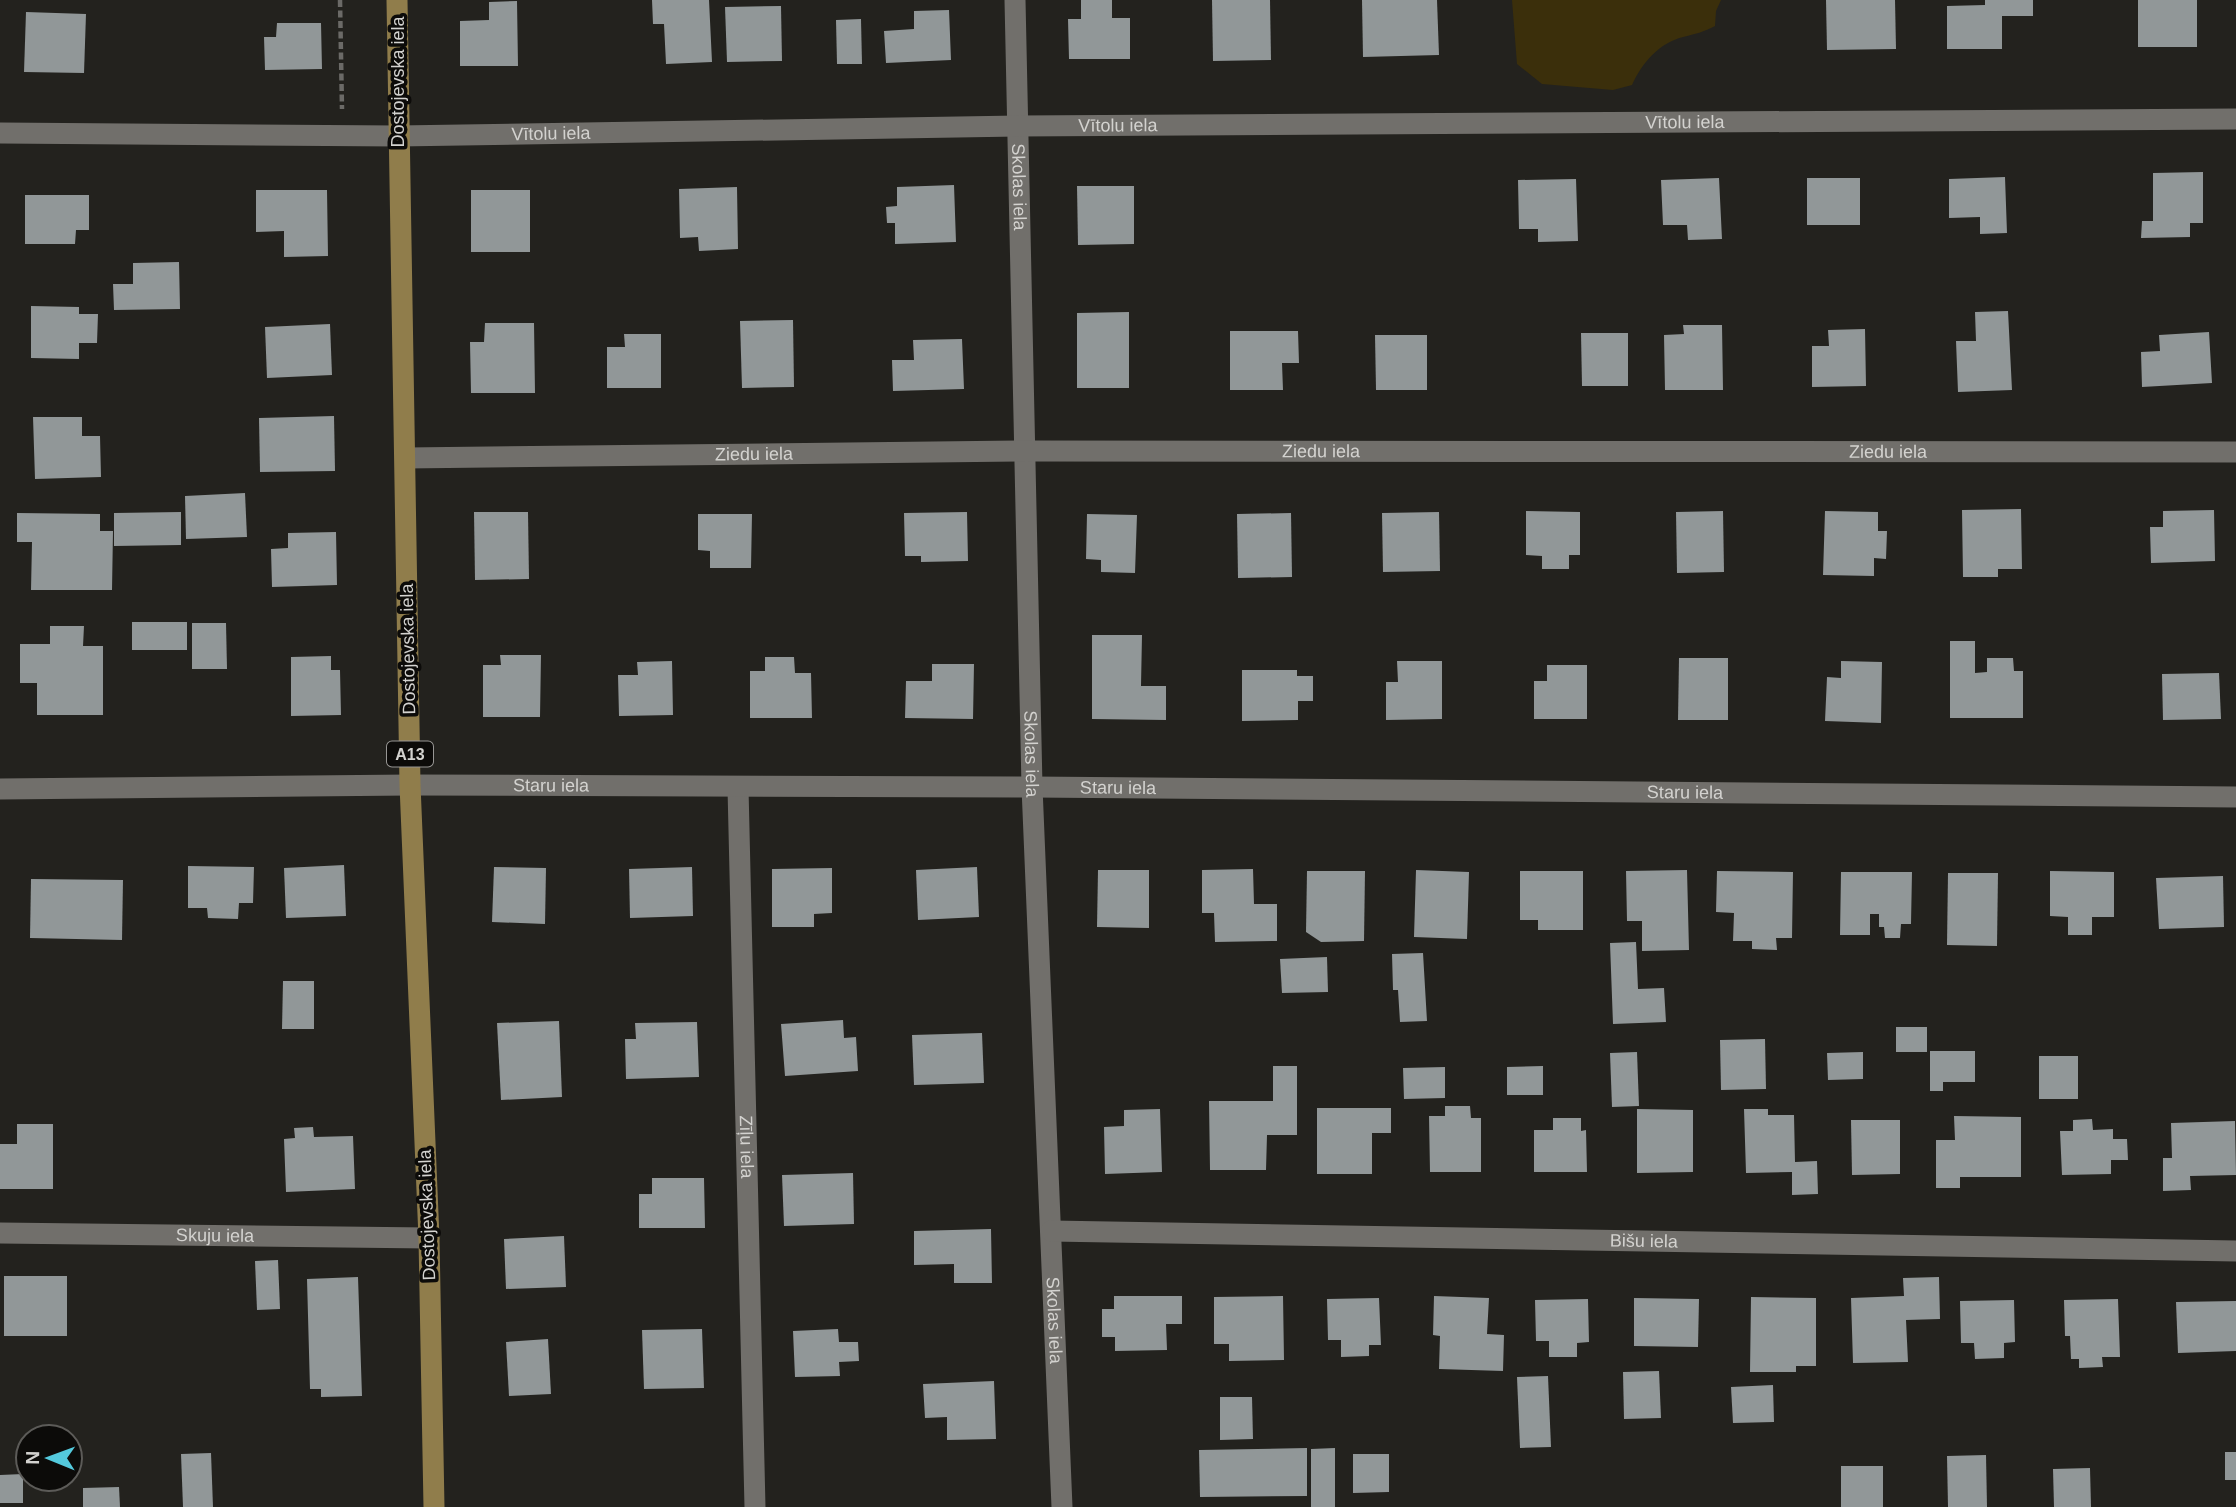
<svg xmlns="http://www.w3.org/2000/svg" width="2236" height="1507" viewBox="0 0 2236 1507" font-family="Helvetica,sans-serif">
	<rect width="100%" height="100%" fill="#23221e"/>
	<path fill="#3b2f0b" d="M1512 0H1721L1716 11 1715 26C1704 32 1695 34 1683 37 1659 43 1642 63 1632 85L1613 90 1542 84 1517 64Z"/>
	<g fill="#919798">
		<polygon points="652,0 709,0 712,62 666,64 664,24 653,24"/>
		<polygon points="1081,0 1112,0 1112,18 1130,18 1130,59 1069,59 1068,19 1081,19"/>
		<polygon points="1212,0 1270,0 1271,60 1213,61"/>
		<polygon points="1362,0 1437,0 1439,55 1363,57"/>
		<polygon points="1826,0 1895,0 1896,49 1827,50"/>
		<polygon points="1985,0 2033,0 2033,16 2002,16 2002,49 1947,49 1947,6 1985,5"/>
		<rect x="2138" y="0" width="59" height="47"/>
		<polygon points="517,1 518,66 460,66 460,21 489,20 489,2"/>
		<polygon points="781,6 782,61 727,62 725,7"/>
		<polygon points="949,10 951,60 886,63 884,31 914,29 914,11"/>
		<polygon points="26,12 86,14 84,73 24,72"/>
		<polygon points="861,19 862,64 837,64 836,20"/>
		<polygon points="277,23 321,23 322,69 265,70 264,37 276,37"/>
		<polygon points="2203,172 2203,223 2190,223 2190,237 2141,238 2142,221 2153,221 2153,173"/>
		<polygon points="2005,177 2007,233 1980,234 1980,217 1949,218 1949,179"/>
		<polygon points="1719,178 1722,239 1688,240 1687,225 1663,225 1661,180"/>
		<rect x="1807" y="178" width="53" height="47"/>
		<polygon points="1576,179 1578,241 1538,242 1538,229 1519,229 1518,180"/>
		<polygon points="954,185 956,242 895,244 895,223 887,223 886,207 897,206 897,187"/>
		<polygon points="1077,186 1134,186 1134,244 1078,245"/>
		<polygon points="737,187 738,249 699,251 698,237 680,238 679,189"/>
		<polygon points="256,190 327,190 328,256 284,257 284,231 256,232"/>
		<rect x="471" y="190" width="59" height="62"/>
		<polygon points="25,195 89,195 89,230 76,230 75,244 25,244"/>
		<polygon points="179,262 180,309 114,310 113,284 133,284 133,263"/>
		<polygon points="31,306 79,307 79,314 98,314 97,343 79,343 79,359 31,358"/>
		<polygon points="2008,311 2012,390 1958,392 1956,341 1976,341 1975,312"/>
		<polygon points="1129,312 1129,388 1077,388 1077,313"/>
		<polygon points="793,320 794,387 742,388 740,321"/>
		<polygon points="485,323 534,323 535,393 471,393 470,342 484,342"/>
		<polygon points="330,324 332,375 267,378 265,327"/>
		<polygon points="1683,325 1722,325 1723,390 1665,390 1664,335 1684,334"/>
		<polygon points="1865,329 1866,386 1812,387 1812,346 1829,346 1828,330"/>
		<polygon points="1230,331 1298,331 1299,363 1282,363 1283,390 1230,390"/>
		<polygon points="2209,332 2212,383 2142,387 2141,352 2160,351 2159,335"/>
		<polygon points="1581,333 1628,333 1628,386 1582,386"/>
		<polygon points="624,334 661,334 661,388 607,388 607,347 625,347"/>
		<polygon points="1375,335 1427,335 1427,390 1376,390"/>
		<polygon points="962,339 964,389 893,391 892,360 914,360 913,340"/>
		<polygon points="334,416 335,471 260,472 259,418"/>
		<polygon points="33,417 82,417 82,436 100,436 101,477 35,479"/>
		<polygon points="245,493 247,537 186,539 185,496"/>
		<polygon points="2021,509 2022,569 1998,569 1998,577 1963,577 1962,510"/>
		<polygon points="2214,510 2215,561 2151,563 2150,527 2163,527 2163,511"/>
		<polygon points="1526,511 1580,512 1580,555 1569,555 1569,569 1542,569 1542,556 1526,555"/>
		<polygon points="1723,511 1724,572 1677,573 1676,512"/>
		<polygon points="1825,511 1878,512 1878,531 1887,531 1886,559 1874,558 1874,576 1823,575"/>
		<polygon points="181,512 181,545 114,546 114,513"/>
		<polygon points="474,512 528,512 529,579 475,580"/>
		<polygon points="967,512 968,561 921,562 921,556 905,556 904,513"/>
		<polygon points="1439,512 1440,571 1383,572 1382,513"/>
		<polygon points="17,513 100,514 100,531 113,531 112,590 31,590 32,542 17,542"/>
		<polygon points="1291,513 1292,577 1238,578 1237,514"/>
		<polygon points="698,514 752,514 751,568 710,568 710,551 698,550"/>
		<polygon points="1087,514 1137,515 1135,573 1101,572 1101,560 1086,559"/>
		<polygon points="336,532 337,585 272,587 271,549 288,548 288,533"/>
		<rect x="132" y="622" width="55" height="28"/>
		<polygon points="192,623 226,623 227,669 192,669"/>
		<polygon points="50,626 84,626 83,646 103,646 103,715 37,715 37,683 20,683 20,644 50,644"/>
		<polygon points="1092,635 1142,635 1141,686 1166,686 1166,720 1092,719"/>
		<polygon points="1950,641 1975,641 1975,673 1987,672 1987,658 2013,658 2014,671 2023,671 2023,718 1950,718"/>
		<polygon points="500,655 541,655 540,717 483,717 483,665 501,665"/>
		<polygon points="331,656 331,670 340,670 341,715 291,716 291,657"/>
		<polygon points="765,657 794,657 795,673 811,673 812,718 750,718 750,671 765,671"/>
		<polygon points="1679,658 1728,658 1728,720 1678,720"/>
		<polygon points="672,661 673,715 619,716 618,675 638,675 637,662"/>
		<polygon points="1397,661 1442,661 1442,719 1386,720 1386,682 1398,682"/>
		<polygon points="1841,661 1882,662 1881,723 1825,721 1827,677 1841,678"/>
		<polygon points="932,664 974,664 973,719 905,718 906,681 932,681"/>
		<polygon points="1547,665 1587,665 1587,719 1534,719 1534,681 1547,681"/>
		<polygon points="1242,670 1297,670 1297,676 1313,676 1313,701 1298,701 1298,720 1242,721"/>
		<polygon points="2219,673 2221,719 2163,720 2162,674"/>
		<polygon points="344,865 346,916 286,918 284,868"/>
		<polygon points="188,866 254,867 253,903 239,903 238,919 208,918 207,908 188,908"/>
		<polygon points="494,867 546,868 545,924 492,922"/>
		<polygon points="692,867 693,916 630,918 629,869"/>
		<polygon points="977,867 979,917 918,920 916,870"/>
		<polygon points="832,868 832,913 814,914 814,927 772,927 772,869"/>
		<polygon points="1253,869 1254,904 1277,904 1277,941 1215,942 1214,913 1202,913 1202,870"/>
		<polygon points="1098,870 1149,870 1149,928 1097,927"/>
		<polygon points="1416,870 1469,872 1467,939 1414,937"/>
		<polygon points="1687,870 1689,950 1642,951 1642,921 1627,921 1626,871"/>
		<polygon points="1307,871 1365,871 1364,941 1321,942 1306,932"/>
		<polygon points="1520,871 1583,871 1583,930 1538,930 1538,920 1520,920"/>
		<polygon points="1717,871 1793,872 1792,938 1776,938 1777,950 1752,949 1752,941 1733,941 1734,913 1716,912"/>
		<polygon points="2050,871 2114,872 2114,917 2092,917 2092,935 2068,935 2068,917 2050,916"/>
		<polygon points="1841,872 1912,872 1911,924 1901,924 1900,938 1885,938 1884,927 1879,927 1879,914 1870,914 1870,935 1840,935"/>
		<polygon points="1948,873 1998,873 1997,946 1947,945"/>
		<polygon points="2223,876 2224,927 2159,929 2156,878"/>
		<polygon points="31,879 123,880 122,940 30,938"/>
		<polygon points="1636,942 1638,989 1664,988 1666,1022 1613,1024 1610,943"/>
		<polygon points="1423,953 1427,1021 1400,1022 1398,990 1393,990 1392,954"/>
		<polygon points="1327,957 1328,992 1282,993 1280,959"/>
		<polygon points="283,981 314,981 314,1029 282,1029"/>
		<polygon points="843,1020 844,1038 856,1037 858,1071 785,1076 781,1024"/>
		<polygon points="559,1021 562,1097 501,1100 497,1023"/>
		<polygon points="697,1022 699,1077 626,1079 625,1039 636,1039 635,1023"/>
		<rect x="1896" y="1027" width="31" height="25"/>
		<polygon points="982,1033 984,1083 914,1085 912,1035"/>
		<polygon points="1765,1039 1766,1089 1721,1090 1720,1040"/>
		<polygon points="1930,1051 1975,1051 1975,1082 1943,1082 1943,1091 1930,1091"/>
		<polygon points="1637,1052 1639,1106 1612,1107 1610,1053"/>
		<polygon points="1863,1052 1863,1079 1828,1080 1827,1053"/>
		<rect x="2039" y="1056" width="39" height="43"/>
		<polygon points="1273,1066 1297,1066 1297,1135 1267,1135 1266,1170 1210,1170 1209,1101 1273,1101"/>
		<polygon points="1543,1066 1543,1095 1507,1095 1507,1067"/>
		<polygon points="1445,1067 1445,1098 1404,1099 1403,1068"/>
		<polygon points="1445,1106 1470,1106 1471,1118 1481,1118 1481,1172 1430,1172 1429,1116 1445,1116"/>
		<polygon points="1317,1108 1391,1108 1391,1133 1372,1133 1372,1174 1317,1174"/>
		<polygon points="1160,1109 1162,1172 1105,1174 1104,1127 1124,1126 1124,1110"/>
		<polygon points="1637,1109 1693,1110 1693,1172 1637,1173"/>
		<polygon points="1744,1109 1768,1109 1768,1115 1794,1115 1795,1162 1817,1161 1818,1194 1792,1195 1792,1172 1746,1173"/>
		<polygon points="1954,1116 2021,1117 2021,1177 1960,1177 1960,1188 1936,1188 1936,1140 1955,1140"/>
		<polygon points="1553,1118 1581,1118 1581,1131 1586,1130 1587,1172 1534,1172 1534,1130 1553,1130"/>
		<polygon points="2092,1119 2093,1130 2113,1129 2113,1139 2127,1139 2128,1160 2111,1160 2111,1174 2062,1175 2060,1131 2073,1131 2073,1120"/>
		<polygon points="1851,1120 1900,1120 1900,1174 1852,1175"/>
		<polygon points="2235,1121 2236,1175 2190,1176 2191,1190 2163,1191 2163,1158 2172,1158 2171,1123"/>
		<polygon points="17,1124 53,1124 53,1189 0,1189 0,1144 17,1144"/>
		<polygon points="313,1127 314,1137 353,1136 355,1189 286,1192 284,1139 295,1138 294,1128"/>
		<polygon points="853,1173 854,1224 784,1226 782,1175"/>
		<polygon points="652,1178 704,1178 705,1228 639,1228 639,1194 652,1194"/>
		<polygon points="991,1229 992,1283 954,1283 954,1264 914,1265 914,1231"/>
		<polygon points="564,1236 566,1287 506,1289 504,1239"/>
		<polygon points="278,1260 280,1309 257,1310 255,1261"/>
		<rect x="4" y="1276" width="63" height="60"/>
		<polygon points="358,1277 362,1396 321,1397 321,1389 310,1389 307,1279"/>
		<polygon points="1939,1277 1940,1319 1906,1320 1908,1362 1853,1363 1851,1298 1904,1296 1903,1278"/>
		<polygon points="1114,1296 1182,1296 1182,1324 1166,1324 1167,1350 1115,1351 1115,1337 1102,1337 1102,1309 1114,1309"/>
		<polygon points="1283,1296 1284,1360 1229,1361 1229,1344 1214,1344 1214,1297"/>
		<polygon points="1434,1296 1489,1298 1487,1334 1504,1335 1503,1371 1439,1369 1440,1336 1433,1335"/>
		<polygon points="1751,1297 1816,1298 1816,1366 1796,1366 1796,1372 1750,1372"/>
		<polygon points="1379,1298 1381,1345 1369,1345 1369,1356 1341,1357 1341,1340 1328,1340 1327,1299"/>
		<polygon points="1634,1298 1699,1299 1698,1347 1634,1346"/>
		<polygon points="1588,1299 1589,1342 1577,1343 1577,1357 1549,1357 1549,1341 1536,1341 1535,1300"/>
		<polygon points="2118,1299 2120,1357 2102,1357 2103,1367 2079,1368 2079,1359 2071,1359 2070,1336 2065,1336 2064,1300"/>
		<polygon points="2014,1300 2015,1342 2004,1343 2004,1358 1975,1359 1974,1343 1961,1343 1960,1301"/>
		<polygon points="2236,1301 2236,1351 2178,1353 2176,1302"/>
		<polygon points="702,1329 704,1388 644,1389 642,1330"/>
		<polygon points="838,1329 839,1342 858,1342 859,1361 839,1362 840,1376 795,1377 793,1331"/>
		<polygon points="548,1339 551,1394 509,1396 506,1342"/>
		<polygon points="1659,1371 1661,1418 1624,1419 1623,1372"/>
		<polygon points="1548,1376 1551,1447 1520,1448 1517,1377"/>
		<polygon points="994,1381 996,1439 947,1440 947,1417 925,1418 923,1384"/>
		<polygon points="1773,1385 1774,1422 1733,1423 1731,1387"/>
		<polygon points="1220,1397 1252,1397 1253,1439 1220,1440"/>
		<polygon points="1307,1448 1307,1496 1200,1497 1199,1450"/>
		<polygon points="1335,1448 1335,1507 1311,1507 1311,1449"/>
		<rect x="2225" y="1452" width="11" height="28"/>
		<polygon points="211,1453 213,1507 183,1507 181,1454"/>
		<polygon points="1353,1454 1389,1454 1389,1492 1353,1493"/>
		<polygon points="1986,1455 1987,1507 1948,1507 1947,1456"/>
		<rect x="1841" y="1466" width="42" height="41"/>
		<polygon points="2090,1468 2091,1507 2054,1507 2053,1469"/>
		<polygon points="23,1474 23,1503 0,1503 0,1475"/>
		<polygon points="119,1487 120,1507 83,1507 83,1488"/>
	</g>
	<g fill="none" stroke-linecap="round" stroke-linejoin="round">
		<polyline stroke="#6b6a67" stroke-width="4.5" stroke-dasharray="7 3.5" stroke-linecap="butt" points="340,0 342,109"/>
		<g stroke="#716f6b" stroke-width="21">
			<path id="s1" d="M1015 0 1032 787 1062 1507"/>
			<path id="s2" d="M0 133 398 136 1018 126 2236 119"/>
			<path id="s3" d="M406 458 1024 451 2236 452"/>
			<path id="s4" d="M738 788 755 1507"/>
			<path id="s5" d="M0 789 410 785 1032 787 2236 797"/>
			<path id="s6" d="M1051 1231 2236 1251"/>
			<path id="s7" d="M0 1233 429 1238"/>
		</g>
		<polyline stroke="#907d4b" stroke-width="21" points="397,0 410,785 429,1238 434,1507"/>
	</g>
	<g text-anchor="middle" stroke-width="7" stroke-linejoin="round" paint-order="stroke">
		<rect fill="#0c0b09" stroke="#979694" stroke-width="2" x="387" y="741.5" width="46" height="25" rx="5"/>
		<g font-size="16" font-weight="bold" fill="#d3d2cf">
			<text x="410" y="760">A13</text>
		</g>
		<g font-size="18" fill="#d3d2cf" stroke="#0c0b09">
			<text transform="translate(398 82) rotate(-90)" y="6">Dostojevska iela</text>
			<text dy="6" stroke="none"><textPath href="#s2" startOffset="1685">Vītolu iela</textPath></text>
			<text dy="6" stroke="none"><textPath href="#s2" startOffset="1118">Vītolu iela</textPath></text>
			<text dy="6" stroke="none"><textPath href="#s2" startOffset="551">Vītolu iela</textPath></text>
			<text dy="6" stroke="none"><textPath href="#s1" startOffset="187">Skolas iela</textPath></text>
			<text dy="6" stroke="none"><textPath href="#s3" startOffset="915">Ziedu iela</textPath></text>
			<text dy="6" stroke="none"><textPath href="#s3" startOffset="1482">Ziedu iela</textPath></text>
			<text dy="6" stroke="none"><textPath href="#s3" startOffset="348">Ziedu iela</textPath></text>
			<text transform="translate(408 649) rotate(-91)" y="6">Dostojevska iela</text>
			<text dy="6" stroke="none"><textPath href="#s1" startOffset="754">Skolas iela</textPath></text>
			<text dy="6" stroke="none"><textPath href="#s5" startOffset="551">Staru iela</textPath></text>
			<text dy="6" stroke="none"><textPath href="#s5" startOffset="1118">Staru iela</textPath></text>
			<text dy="6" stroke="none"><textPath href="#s5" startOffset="1685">Staru iela</textPath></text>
			<text dy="6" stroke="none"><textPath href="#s4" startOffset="359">Zīļu iela</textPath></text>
			<text transform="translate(427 1215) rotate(-92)" y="6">Dostojevska iela</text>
			<text dy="6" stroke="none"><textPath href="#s7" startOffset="215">Skuju iela</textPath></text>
			<text dy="6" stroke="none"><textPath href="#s6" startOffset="593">Bišu iela</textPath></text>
			<text dy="6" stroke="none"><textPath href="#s1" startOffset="1321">Skolas iela</textPath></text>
		</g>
	</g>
	<g transform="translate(49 1458) rotate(271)"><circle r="33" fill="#0c0b09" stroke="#5c5b58" stroke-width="2"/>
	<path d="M0-5L12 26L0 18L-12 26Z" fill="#54cadd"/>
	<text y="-10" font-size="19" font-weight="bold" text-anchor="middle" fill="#d3d2cf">N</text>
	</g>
</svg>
